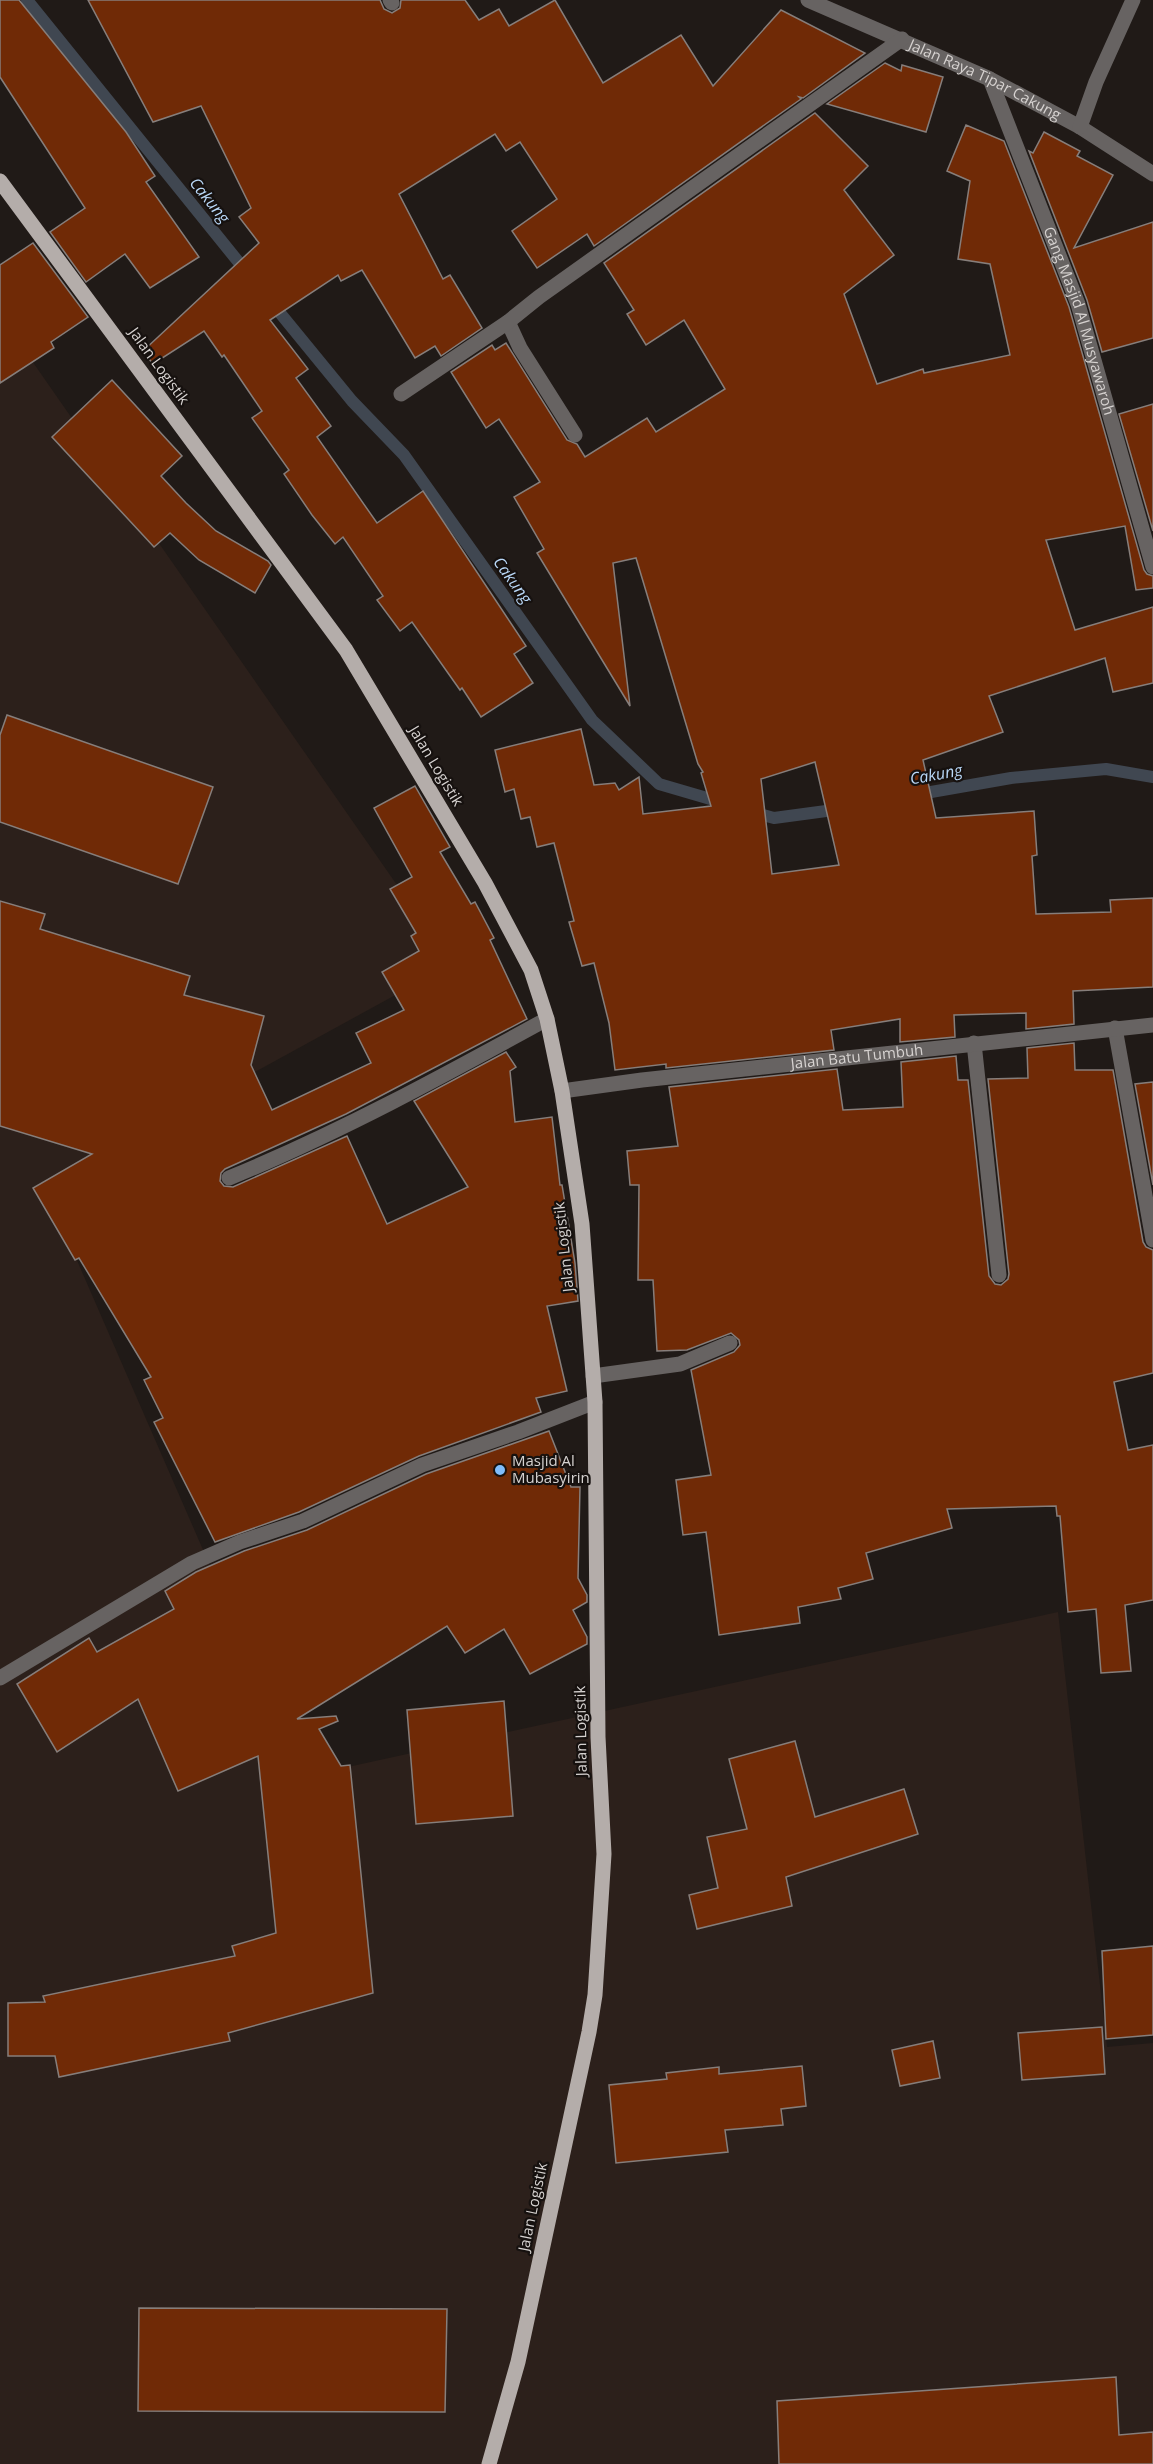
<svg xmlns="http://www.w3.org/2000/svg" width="1153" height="2464" viewBox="0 0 1153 2464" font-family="'Open Sans',sans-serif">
	<rect width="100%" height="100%" fill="#201a17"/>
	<polygon fill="#2c201b" points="0,315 452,964 45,1187 302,1777 1058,1612 1107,2047 1153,2043 1153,2464 0,2464"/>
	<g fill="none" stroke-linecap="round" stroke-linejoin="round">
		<g stroke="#404751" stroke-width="12">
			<polyline points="27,0 249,275"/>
			<polyline points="271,302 352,401 404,455 592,720 659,784 724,803"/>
			<polyline points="914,795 1011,778 1106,769 1153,777"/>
			<polyline points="752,812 774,818 841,809"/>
		</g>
	</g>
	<g fill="#702a06" stroke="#867e7b" stroke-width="1.5" fill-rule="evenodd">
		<polygon points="0,0 19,0 126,132 155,176 146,182 199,257 150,288 125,254 86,282 50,232 85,208 0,77"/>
		<polygon points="88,0 380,0 384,9 392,13 400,8 401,0 465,0 479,20 499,9 509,26 555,0 603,83 681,35 713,86 781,10 865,53 803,98 799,97 801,99 594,246 587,234 537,268 512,231 557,199 520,142 506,151 495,134 399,194 443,279 450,275 482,328 441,356 435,346 415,358 362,270 341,281 338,275 270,320 308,369 296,378 331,426 317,437 377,523 423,491 526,646 514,654 533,683 481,717 462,688 460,690 412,622 400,631 377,600 383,596 343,537 335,544 312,515 284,474 289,470 252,418 262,411 224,355 222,357 204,331 153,364 143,351 259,243 239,217 251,208 201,106 153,122"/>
		<polygon points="885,63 901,71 902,65 943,77 926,132 827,104"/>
		<path d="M815 113 868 166 844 190 894 255 844 294 877 384 923 369 924 373 1010 355 990 264 958 259 970 181 947 171 966 125 1004 141 1069 307 1144 570 1147 574 1153 576V588L1136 590 1125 526 1046 540 1075 630 1153 607V683L1113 692 1105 658 989 696 1003 732 923 760 936 818 1034 811 1037 855 1032 856 1036 914 1111 912 1110 900 1153 898V987L1073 991 1074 1024 1026 1029V1013L954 1015 955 1037 900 1042V1019L831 1030 834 1050 666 1068V1064L615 1070 609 1023 594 963 582 966 569 922 574 921 554 843 537 847 530 817 521 819 514 789 505 792 495 750 581 729 594 785 615 783 619 790 639 777 643 814 711 806 701 773 703 772 698 764 636 558 613 563 630 706 537 553 544 549 514 497 540 482 499 419 486 428 451 372 492 345 495 350 506 343 567 440 577 444 585 457 647 418 656 432 725 389 684 320 646 345 627 314 634 310 604 263ZM815 762 839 865 772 874 761 779Z"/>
		<polygon points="1044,132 1080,151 1077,156 1113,175 1074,248 1153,222 1153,338 1102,352 1087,300 1029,151 1033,153"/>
		<polygon points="33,243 88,317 51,342 54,348 0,383 0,265"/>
		<polygon points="112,380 182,456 161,476 186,503 216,531 268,561 271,565 255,593 199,560 170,533 154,547 52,437"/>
		<polygon points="1153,404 1153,531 1119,414"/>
		<polygon points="7,715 213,787 178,884 0,822 0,735"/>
		<polygon points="415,786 450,847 440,852 471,904 475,902 494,938 490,940 527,1019 346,1114 225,1169 221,1173 220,1181 224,1186 233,1187 347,1136 387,1224 468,1187 414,1101 506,1052 516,1067 510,1071 515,1122 552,1117 560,1185 562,1185 575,1263 578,1301 547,1306 567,1391 536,1398 541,1412 419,1456 299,1512 215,1542 154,1422 163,1418 144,1380 151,1377 79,1258 75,1260 33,1188 92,1154 0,1126 0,901 45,914 40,929 190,976 184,995 264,1016 251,1065 272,1110 371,1063 356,1033 404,1010 382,972 419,951 411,936 416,933 390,889 412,877 374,808"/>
		<polygon points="1074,1043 1075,1070 1113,1070 1143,1242 1146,1247 1153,1250 1153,1373 1114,1382 1128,1450 1153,1445 1153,1600 1125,1605 1131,1671 1101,1673 1096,1609 1068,1612 1060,1516 1057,1516 1056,1506 947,1509 952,1528 866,1553 873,1579 838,1588 841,1599 798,1607 800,1623 719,1635 706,1532 683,1535 676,1480 711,1475 691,1370 734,1352 740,1345 739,1340 731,1333 687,1350 657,1351 653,1280 638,1280 639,1185 630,1185 627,1151 678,1146 669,1087 837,1069 843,1110 903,1107 901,1062 956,1056 958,1080 968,1080 989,1276 995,1284 1001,1285 1008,1279 1009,1274 988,1079 1028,1078 1027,1048"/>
		<polygon points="1153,1082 1153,1185 1135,1084"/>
		<polygon points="549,1431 571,1487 580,1487 578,1578 587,1595 587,1602 573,1610 587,1637 587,1644 530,1674 504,1629 465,1653 447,1626 297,1719 336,1716 338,1721 319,1729 341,1766 350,1765 373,1993 228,2033 230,2041 59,2077 55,2056 8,2056 8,2003 45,2002 43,1996 235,1956 232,1946 276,1933 258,1756 178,1791 138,1699 57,1752 17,1684 89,1638 97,1652 174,1609 165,1591 196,1572 244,1551 307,1530 426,1474"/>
		<polygon points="504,1701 513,1816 416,1824 407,1710"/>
		<polygon points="795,1741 815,1817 904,1789 918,1834 786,1877 792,1906 697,1929 689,1895 718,1888 707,1837 747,1829 729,1759"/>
		<polygon points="1153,1946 1153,2035 1106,2039 1102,1951"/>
		<polygon points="1102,2027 1105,2074 1022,2080 1018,2033"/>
		<polygon points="933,2041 940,2078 900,2086 892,2050"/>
		<polygon points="802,2066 806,2106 781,2109 783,2125 725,2130 728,2152 616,2163 609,2085 667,2079 666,2073 719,2067 719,2074"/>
		<polygon points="139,2308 447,2309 445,2412 138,2411"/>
		<polygon points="1116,2377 1119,2435 1153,2432 1153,2464 779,2464 777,2401"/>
	</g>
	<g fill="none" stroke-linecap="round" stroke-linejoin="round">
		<g stroke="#676362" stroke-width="15">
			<polyline points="390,0 392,3"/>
			<path id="s1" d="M808 0 990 79 1080 127 1153 174"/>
			<path id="s2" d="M990 79 1078 304 1153 567"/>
			<polyline points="1080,127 1096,82 1133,0"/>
			<polyline points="508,322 520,348 575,435"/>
			<polyline points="401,394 508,322 539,297 902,39"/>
			<polyline points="1115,1028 1153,1240"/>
			<polyline points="974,1043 999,1275"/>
			<path id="s3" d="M562 1091 642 1080 1153 1025"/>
			<path d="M229 1178C339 1133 443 1076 547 1019"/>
			<polyline points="593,1376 680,1364 730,1343"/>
			<polyline points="0,1678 192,1563 240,1542 303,1521 422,1465 518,1432 595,1402"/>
		</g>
		<polyline stroke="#b4adaa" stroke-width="15" points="0,181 346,650 485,883 531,970 547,1019 562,1091 582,1224 595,1402 598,1737 604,1854 595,1995 589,2032 518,2362 489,2464"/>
	</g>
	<circle fill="#80bdfa" stroke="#16110f" stroke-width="2" cx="500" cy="1470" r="6"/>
	<g text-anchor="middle" stroke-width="4.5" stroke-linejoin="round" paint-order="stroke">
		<g font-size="15" fill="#d6d2d0" stroke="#16110f">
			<text dy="5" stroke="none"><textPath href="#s1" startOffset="194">Jalan Raya Tipar Cakung</textPath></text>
			<text dy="5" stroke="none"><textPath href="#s2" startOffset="258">Gang Masjid Al Musyawaroh</textPath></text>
			<text transform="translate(159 366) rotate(54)" y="5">Jalan Logistik</text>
			<text transform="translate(436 766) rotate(59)" y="5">Jalan Logistik</text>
			<text dy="5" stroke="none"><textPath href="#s3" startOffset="297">Jalan Batu Tumbuh</textPath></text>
			<text transform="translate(564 1247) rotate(-96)" y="5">Jalan Logistik</text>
			<text transform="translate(581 1731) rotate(-91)" y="5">Jalan Logistik</text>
			<text transform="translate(533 2207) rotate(-78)" y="5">Jalan Logistik</text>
		</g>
		<g font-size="15" fill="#d6d2d0" stroke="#16110f" text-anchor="start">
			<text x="512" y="1466">Masjid Al<tspan x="512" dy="17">Mubasyirin</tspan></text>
		</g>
		<g font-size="16" font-style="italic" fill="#bad9f9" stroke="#16110f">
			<text transform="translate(210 200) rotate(51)" y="6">Cakung</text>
			<text transform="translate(513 580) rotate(54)" y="6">Cakung</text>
			<text transform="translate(936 774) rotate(-10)" y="6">Cakung</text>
		</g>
	</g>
</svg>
